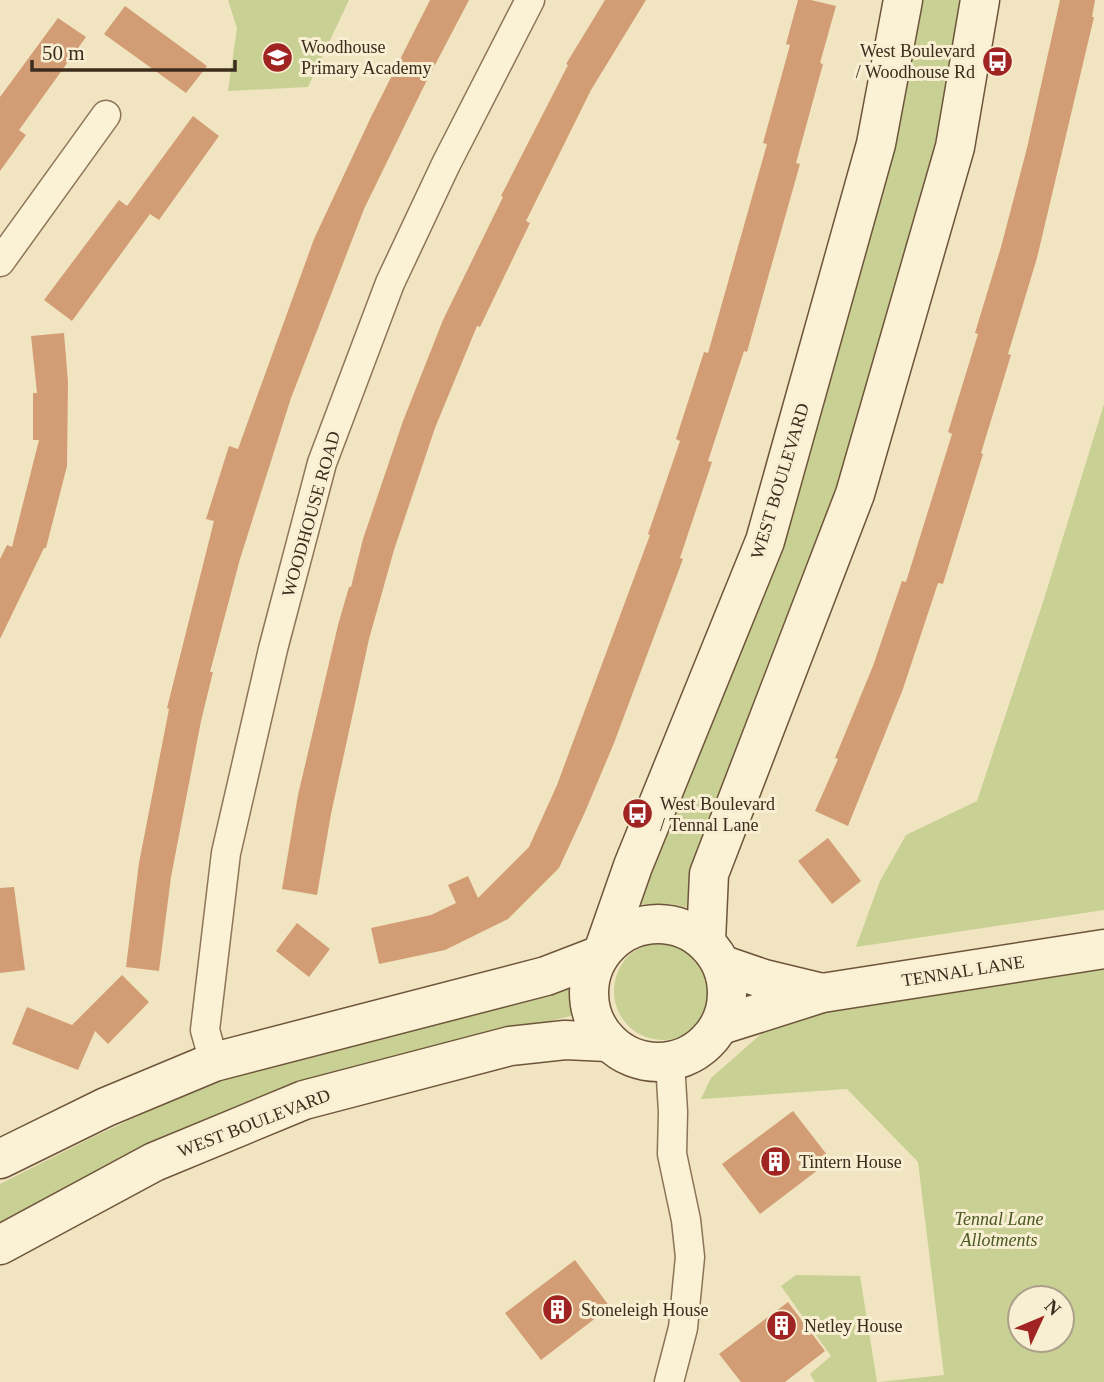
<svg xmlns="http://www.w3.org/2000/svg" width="1104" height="1382" viewBox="0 0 1104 1382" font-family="Georgia,serif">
	<rect width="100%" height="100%" fill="#f1e4c1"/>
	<g fill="#c8d094" fill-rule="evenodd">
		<polygon points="228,0 349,0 308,87 228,91 237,28"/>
		<polygon points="914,0 966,0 928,196 841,495 691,908 671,904 638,904"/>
		<polygon points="1104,404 1104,910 856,947 880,881 906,835 977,801 1044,599"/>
		<circle cx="663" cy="991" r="49"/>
		<path d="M1104 969V1382H879L944 1375 918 1162 847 1089 701 1099 711 1078 768 1028 808 1011ZM1020 1298H1062V1340H1020Z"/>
		<polygon points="569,989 574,1015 349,1073 0,1232 0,1184 87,1140 212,1081 384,1033"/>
		<polygon points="796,1275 860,1276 877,1382 815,1382 810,1374 831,1356 781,1286"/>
	</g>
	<g fill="#d29d74">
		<polygon points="430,0 469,0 423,88 364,209 291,398 240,559 210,672 213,672 201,721 171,877 159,971 126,967 139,863 169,709 167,708 214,521 206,519 229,446 238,449 314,239 371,117"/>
		<polygon points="605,0 646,0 591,90 526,221 530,223 480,327 477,326 435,428 394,550 369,639 331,814 317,895 282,889 298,795 338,625 349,587 351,587 363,539 403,421 443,320 503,197 501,196 568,65 566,64"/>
		<polygon points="798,0 811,0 836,6 820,63 823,64 796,163 800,164 747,352 744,351 708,461 712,462 680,558 683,559 614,743 585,812 559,868 508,919 445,950 379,964 371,928 431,915 456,903 448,885 468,876 478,898 529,847 557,785 650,535 648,534 680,441 676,439 704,352 708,353 767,144 763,143 790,45 786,44"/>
		<polygon points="1060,0 1095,0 1092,17 1094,17 1037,258 1008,354 1011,355 981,453 983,454 943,584 938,583 903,689 848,826 815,811 838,759 835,758 873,666 902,581 906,582 952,434 948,432 978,334 975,333 1001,247 1027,148"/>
		<polygon points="125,6 207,66 186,93 104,34"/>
		<polygon points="58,18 86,37 19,130 26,135 0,171 0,97"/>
		<polygon points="193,116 219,136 159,220 150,214 72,321 44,300 119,200 127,206"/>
		<polygon points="64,333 68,382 67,466 46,548 44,548 0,639 0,559 7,545 12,547 39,440 33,440 33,393 37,393 31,336"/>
		<polygon points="828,838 861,881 832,904 798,861"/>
		<polygon points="14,887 25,970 0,973 0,888"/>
		<polygon points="297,923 330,949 309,977 276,951"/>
		<polygon points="122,975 149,1002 108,1044 95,1031 78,1070 12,1044 27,1007 72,1025"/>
		<polygon points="793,1111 831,1160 760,1214 722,1164"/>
		<polygon points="575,1260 610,1307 541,1360 505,1313"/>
		<polygon points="788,1302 825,1351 785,1382 741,1382 719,1354"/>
	</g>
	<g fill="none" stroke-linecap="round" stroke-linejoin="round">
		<defs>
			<g id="street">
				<polyline points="0,262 106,115"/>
				<polyline points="214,1062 205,1030 226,853 273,649 322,463 390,283 446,164 530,0"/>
				<polyline points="669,1382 683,1328 690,1257 686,1220 672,1154 673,1112 670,1062"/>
			</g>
			<g id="secondary">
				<circle cx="658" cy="993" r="69"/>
				<polyline points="706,941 709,874 855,494 955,147 980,0"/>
				<polyline points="605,946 633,866 765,541 876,144 903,0"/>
				<polyline points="723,965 764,979 822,993"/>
				<polyline points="721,1025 822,993 1104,949"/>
				<polyline points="0,1159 106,1107 214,1062 546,976 598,956"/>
				<polyline points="0,1245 154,1162 304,1100 510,1046 565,1040 608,1042"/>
			</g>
		</defs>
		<use href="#street" stroke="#8d7457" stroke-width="31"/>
		<use href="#secondary" stroke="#6e553a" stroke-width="41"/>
		<use href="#street" stroke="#fbf1d5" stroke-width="28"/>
		<use href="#secondary" stroke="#fbf1d5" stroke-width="38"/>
	</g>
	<defs>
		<symbol id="school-disc" viewBox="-11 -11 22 22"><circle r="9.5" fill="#a02422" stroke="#f8eed2"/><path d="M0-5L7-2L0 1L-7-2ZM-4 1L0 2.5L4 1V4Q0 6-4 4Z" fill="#fff"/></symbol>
		<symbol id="bus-disc" viewBox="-11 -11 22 22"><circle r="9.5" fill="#a02422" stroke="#f8eed2"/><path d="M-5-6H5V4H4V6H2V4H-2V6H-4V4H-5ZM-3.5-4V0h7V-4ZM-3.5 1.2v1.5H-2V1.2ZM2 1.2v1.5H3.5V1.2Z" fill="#fff"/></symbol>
		<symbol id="building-disc" viewBox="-11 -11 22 22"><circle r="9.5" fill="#a02422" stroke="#f8eed2"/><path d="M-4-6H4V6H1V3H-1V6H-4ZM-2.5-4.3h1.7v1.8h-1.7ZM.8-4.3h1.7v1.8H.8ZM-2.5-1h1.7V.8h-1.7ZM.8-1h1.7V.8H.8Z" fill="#fff"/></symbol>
	</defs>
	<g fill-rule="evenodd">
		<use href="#school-disc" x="260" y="40" width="35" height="35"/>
		<use href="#bus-disc" x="980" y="44" width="35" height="35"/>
		<use href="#bus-disc" x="620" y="796" width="35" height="35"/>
		<use href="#building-disc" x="758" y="1144" width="35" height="35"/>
		<use href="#building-disc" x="540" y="1292" width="35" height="35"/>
		<use href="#building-disc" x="764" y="1308" width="35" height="35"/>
	</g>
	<g text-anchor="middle" stroke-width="6" stroke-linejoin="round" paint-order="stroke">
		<g font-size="18" fill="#3b2c1d" stroke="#f8eed2" text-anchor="start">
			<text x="301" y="53">Woodhouse<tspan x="301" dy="21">Primary Academy</tspan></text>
			<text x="975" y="57" text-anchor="end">West Boulevard<tspan x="975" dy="21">/ Woodhouse Rd</tspan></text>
			<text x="660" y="810">West Boulevard<tspan x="660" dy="21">/ Tennal Lane</tspan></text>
			<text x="799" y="1168">Tintern House</text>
			<text x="581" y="1316">Stoneleigh House</text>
			<text x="804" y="1332">Netley House</text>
		</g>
		<g font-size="18" fill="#3b2c1d" stroke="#f8eed2">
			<text transform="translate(780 481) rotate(-73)" y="6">WEST BOULEVARD</text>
			<text transform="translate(311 514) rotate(-74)" y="6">WOODHOUSE ROAD</text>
			<text transform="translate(963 971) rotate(-9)" y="6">TENNAL LANE</text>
			<text transform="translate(254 1123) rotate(-21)" y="6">WEST BOULEVARD</text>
		</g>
		<g font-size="18" font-style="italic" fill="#4a5922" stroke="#f8eed2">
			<text x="999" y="1225">Tennal Lane<tspan x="999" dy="21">Allotments</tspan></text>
		</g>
	</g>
	<g transform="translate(1041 1319) rotate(46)"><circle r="33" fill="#f8eed2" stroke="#aca08a" stroke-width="2"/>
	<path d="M0-5L12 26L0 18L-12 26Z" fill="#a02422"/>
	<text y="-10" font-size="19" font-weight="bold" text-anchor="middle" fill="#3b2c1d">N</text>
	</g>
	<path d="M32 60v10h203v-10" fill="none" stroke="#3b2c1d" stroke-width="3.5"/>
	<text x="42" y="60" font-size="21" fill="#3b2c1d" stroke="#f8eed2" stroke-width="5" paint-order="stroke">50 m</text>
</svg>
